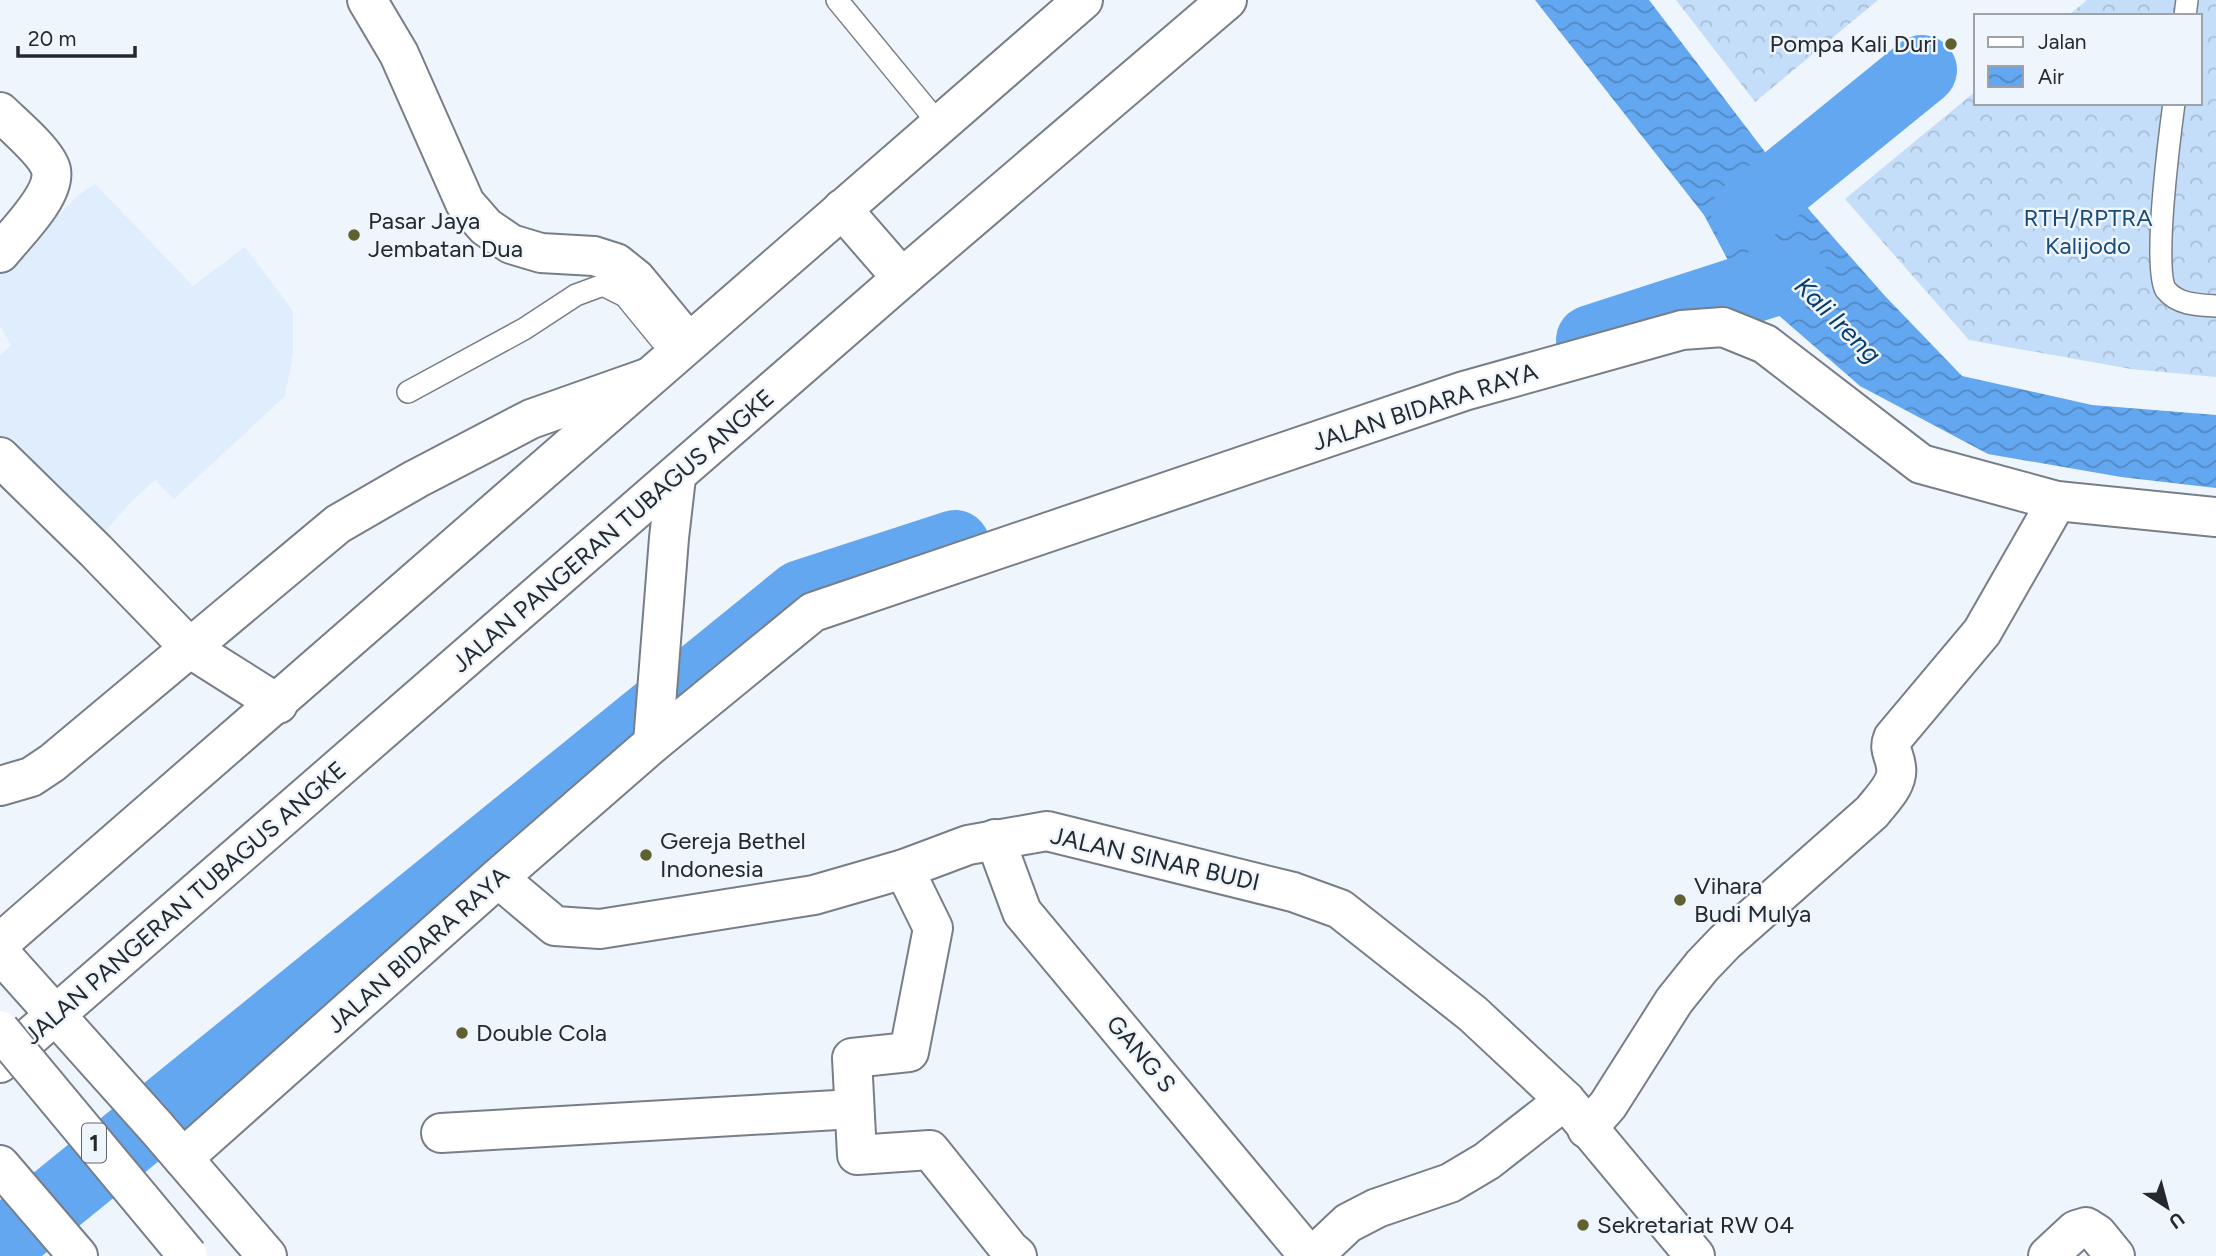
<svg xmlns="http://www.w3.org/2000/svg" width="2216" height="1256" viewBox="0 0 2216 1256" font-family="Figtree,sans-serif">
	<defs>
		<pattern id="forest-crowns" width="20" height="18" patternUnits="userSpaceOnUse" patternTransform="scale(1.75)"><rect width="20" height="18" fill="#c4ddf9"/><path d="M2 6a3 3 0 1 1 6 0M12 15a3 3 0 1 1 6 0" fill="none" stroke="#a8bed6"/></pattern>
		<pattern id="water-waves" width="16" height="10" patternUnits="userSpaceOnUse" patternTransform="scale(1.75)"><rect width="16" height="10" fill="#63a7f1"/><path d="M0 5q4-4 8 0t8 0" fill="none" stroke="#5188c3"/></pattern>
	</defs>
	<rect width="100%" height="100%" fill="#eef5fd"/>
	<polygon fill="#dfedfd" points="95,184 193,286 245,247 293,311 293,354 285,396 174,499 155,480 130,503 105,532 85,536 0,467 0,356 11,345 0,326 0,273 80,194"/>
	<g fill="url(#forest-crowns)">
		<polygon points="1676,0 1878,0 1755,102"/>
		<polygon points="2087,0 2216,0 2216,377 2131,369 1969,340 1845,199 1976,91 1976,103 2200,103 2200,16 2068,16"/>
	</g>
	<polygon fill="url(#water-waves)" points="1535,0 1649,0 1811,212 1885,296 1962,376 2092,405 2216,415 2216,488 2121,477 1988,454 1860,386 1739,281 1704,215"/>
	<g fill="none" stroke-linecap="round" stroke-linejoin="round">
		<g stroke="#63a7f1" stroke-width="70">
			<polyline points="1746,213 1922,70"/>
			<polyline points="1591,340 1792,275"/>
			<polyline points="0,1245 801,595 955,545"/>
		</g>
		<defs>
			<g id="service">
				<polyline points="837,0 939,124"/>
				<polyline points="2185,16 2187,0"/>
				<path d="M2174 103C2170 133 2152 271 2166 290 2178 305 2199 305 2216 306"/>
				<polyline points="408,392 524,329 576,295 603,285 625,296 661,340"/>
			</g>
			<g id="minor">
				<polyline points="367,0 399,54 465,203 486,227 511,244 541,253 594,256 616,263 636,279 688,342"/>
				<path d="M0 112C13 125 47 153 51 170 56 195 15 234 0 253"/>
				<polyline points="0,457 96,551 191,649 278,704"/>
				<polyline points="0,786 31,777 52,763 338,524 416,479 531,419 647,378"/>
				<polyline points="995,839 1022,912 1309,1256"/>
				<polyline points="904,869 933,928 909,1052 852,1058 857,1155 930,1150 1010,1250 1017,1256"/>
				<polyline points="498,878 555,926 600,929 814,895 904,869 968,845 1047,831 1293,892 1340,909 1473,1014 1565,1100 1695,1256"/>
				<path d="M1587 1129 1608 1105 1674 1001 1702 966 1725 942 1872 812C1881 800 1899 784 1896 767 1895 755 1888 750 1893 738L1982 632 2057 501"/>
				<polyline points="441,1133 854,1109"/>
				<polyline points="1313,1256 1348,1223 1377,1208 1450,1183 1487,1161 1565,1100"/>
				<polyline points="2048,1256 2076,1230 2086,1227 2097,1234 2115,1256"/>
			</g>
			<g id="tertiary">
				<polyline points="653,743 669,538 676,477"/>
				<polyline points="183,1158 498,878 653,743 813,612 1464,391 1682,330 1723,327 1765,344 1921,464 2057,501 2216,517"/>
			</g>
			<g id="secondary">
				<polyline points="842,209 902,278"/>
				<path d="M0 943C362 630 721 313 1083 0"/>
				<polyline points="0,1063 902,278 1227,0"/>
			</g>
			<polyline id="primary" points="0,953 156,1127 267,1256"/>
			<polyline id="trunk" points="0,1165 78,1256"/>
		</defs>
		<use href="#service" stroke="#777e87" stroke-width="24"/>
		<use href="#minor" stroke="#777e87" stroke-width="42"/>
		<use href="#tertiary" stroke="#777e87" stroke-width="42"/>
		<use href="#secondary" stroke="#777e87" stroke-width="42"/>
		<use href="#primary" stroke="#777e87" stroke-width="42"/>
		<use href="#trunk" stroke="#777e87" stroke-width="42"/>
		<use href="#service" stroke="#fff" stroke-width="21"/>
		<use href="#minor" stroke="#fff" stroke-width="38"/>
		<use href="#tertiary" stroke="#fff" stroke-width="38"/>
		<use href="#secondary" stroke="#fff" stroke-width="38"/>
		<use href="#primary" stroke="#fff" stroke-width="38"/>
		<use href="#trunk" stroke="#fff" stroke-width="38"/>
		<defs>
			<polyline id="trunk-bridge" points="0,1030 188,1256"/>
		</defs>
		<use href="#trunk-bridge" stroke="#777e87" stroke-width="42" stroke-linecap="butt"/>
		<use href="#trunk-bridge" stroke="#fff" stroke-width="38"/>
	</g>
	<g fill="#5f622f" stroke="#eef5fd" stroke-width="2.5">
		<circle cx="1951" cy="44" r="7"/>
		<circle cx="354" cy="235" r="7"/>
		<circle cx="646" cy="855" r="7"/>
		<circle cx="1680" cy="900" r="7"/>
		<circle cx="462" cy="1033" r="7"/>
		<circle cx="1583" cy="1225" r="7"/>
	</g>
	<g text-anchor="middle" stroke-width="5" stroke-linejoin="round" paint-order="stroke">
		<rect fill="#eef5fd" stroke="#61666b" stroke-width="2" x="82" y="1123.5" width="24" height="39" rx="5"/>
		<g font-size="23" font-weight="bold" fill="#25282c">
			<text x="94" y="1151">1</text>
		</g>
		<g font-size="24" fill="#25282c" stroke="#eef5fd" text-anchor="start">
			<text x="1937" y="52" text-anchor="end">Pompa Kali Duri</text>
			<text x="368" y="229">Pasar Jaya<tspan x="368" dy="28">Jembatan Dua</tspan></text>
			<text x="660" y="849">Gereja Bethel<tspan x="660" dy="28">Indonesia</tspan></text>
			<text x="1694" y="894">Vihara<tspan x="1694" dy="28">Budi Mulya</tspan></text>
			<text x="476" y="1041">Double Cola</text>
			<text x="1597" y="1233">Sekretariat RW 04</text>
		</g>
		<g font-size="24" fill="#1a4a79" stroke="#eef5fd">
			<text x="2088" y="226">RTH/RPTRA<tspan x="2088" dy="28">Kalijodo</tspan></text>
		</g>
		<g font-size="24" fill="#25282c" stroke="#eef5fd">
			<text transform="translate(1425 407) rotate(-18)" y="8">JALAN BIDARA RAYA</text>
			<text transform="translate(613 531) rotate(-41)" y="8">JALAN PANGERAN TUBAGUS ANGKE</text>
			<text transform="translate(1155 859) rotate(13)" y="8">JALAN SINAR BUDI</text>
			<text transform="translate(185 903) rotate(-41)" y="8">JALAN PANGERAN TUBAGUS ANGKE</text>
			<text transform="translate(418 950) rotate(-42)" y="8">JALAN BIDARA RAYA</text>
			<text transform="translate(1141 1054) rotate(50)" y="8">GANG S</text>
		</g>
		<g font-size="26" font-style="italic" fill="#083b69" stroke="#eef5fd">
			<text transform="translate(1838 320) rotate(45)" y="9">Kali Ireng</text>
		</g>
	</g>
	<rect x="1974" y="14" width="228" height="91" fill="#eef5fd" stroke="#9ea3a9" stroke-width="2"/>
	<rect x="1988" y="37" width="35" height="10" fill="#ffffff" stroke="#9ea3a9" stroke-width="2"/>
	<text x="2038" y="49" font-size="21" fill="#25282c">Jalan</text>
	<rect x="1988" y="66" width="35" height="21" fill="url(#water-waves)" stroke="#9ea3a9" stroke-width="2"/>
	<text x="2038" y="84" font-size="21" fill="#25282c">Air</text>
	<g transform="translate(2167 1207) rotate(144)" stroke="#eef5fd" stroke-width="5" paint-order="stroke">
	<path d="M0-5L12 26L0 18L-12 26Z" fill="#25282c"/>
	<text y="-10" font-size="19" font-weight="bold" text-anchor="middle" fill="#25282c">U</text>
	</g>
	<path d="M18 46v10h117v-10" fill="none" stroke="#25282c" stroke-width="3.5"/>
	<text x="28" y="46" font-size="21" fill="#25282c" stroke="#eef5fd" stroke-width="5" paint-order="stroke">20 m</text>
</svg>
